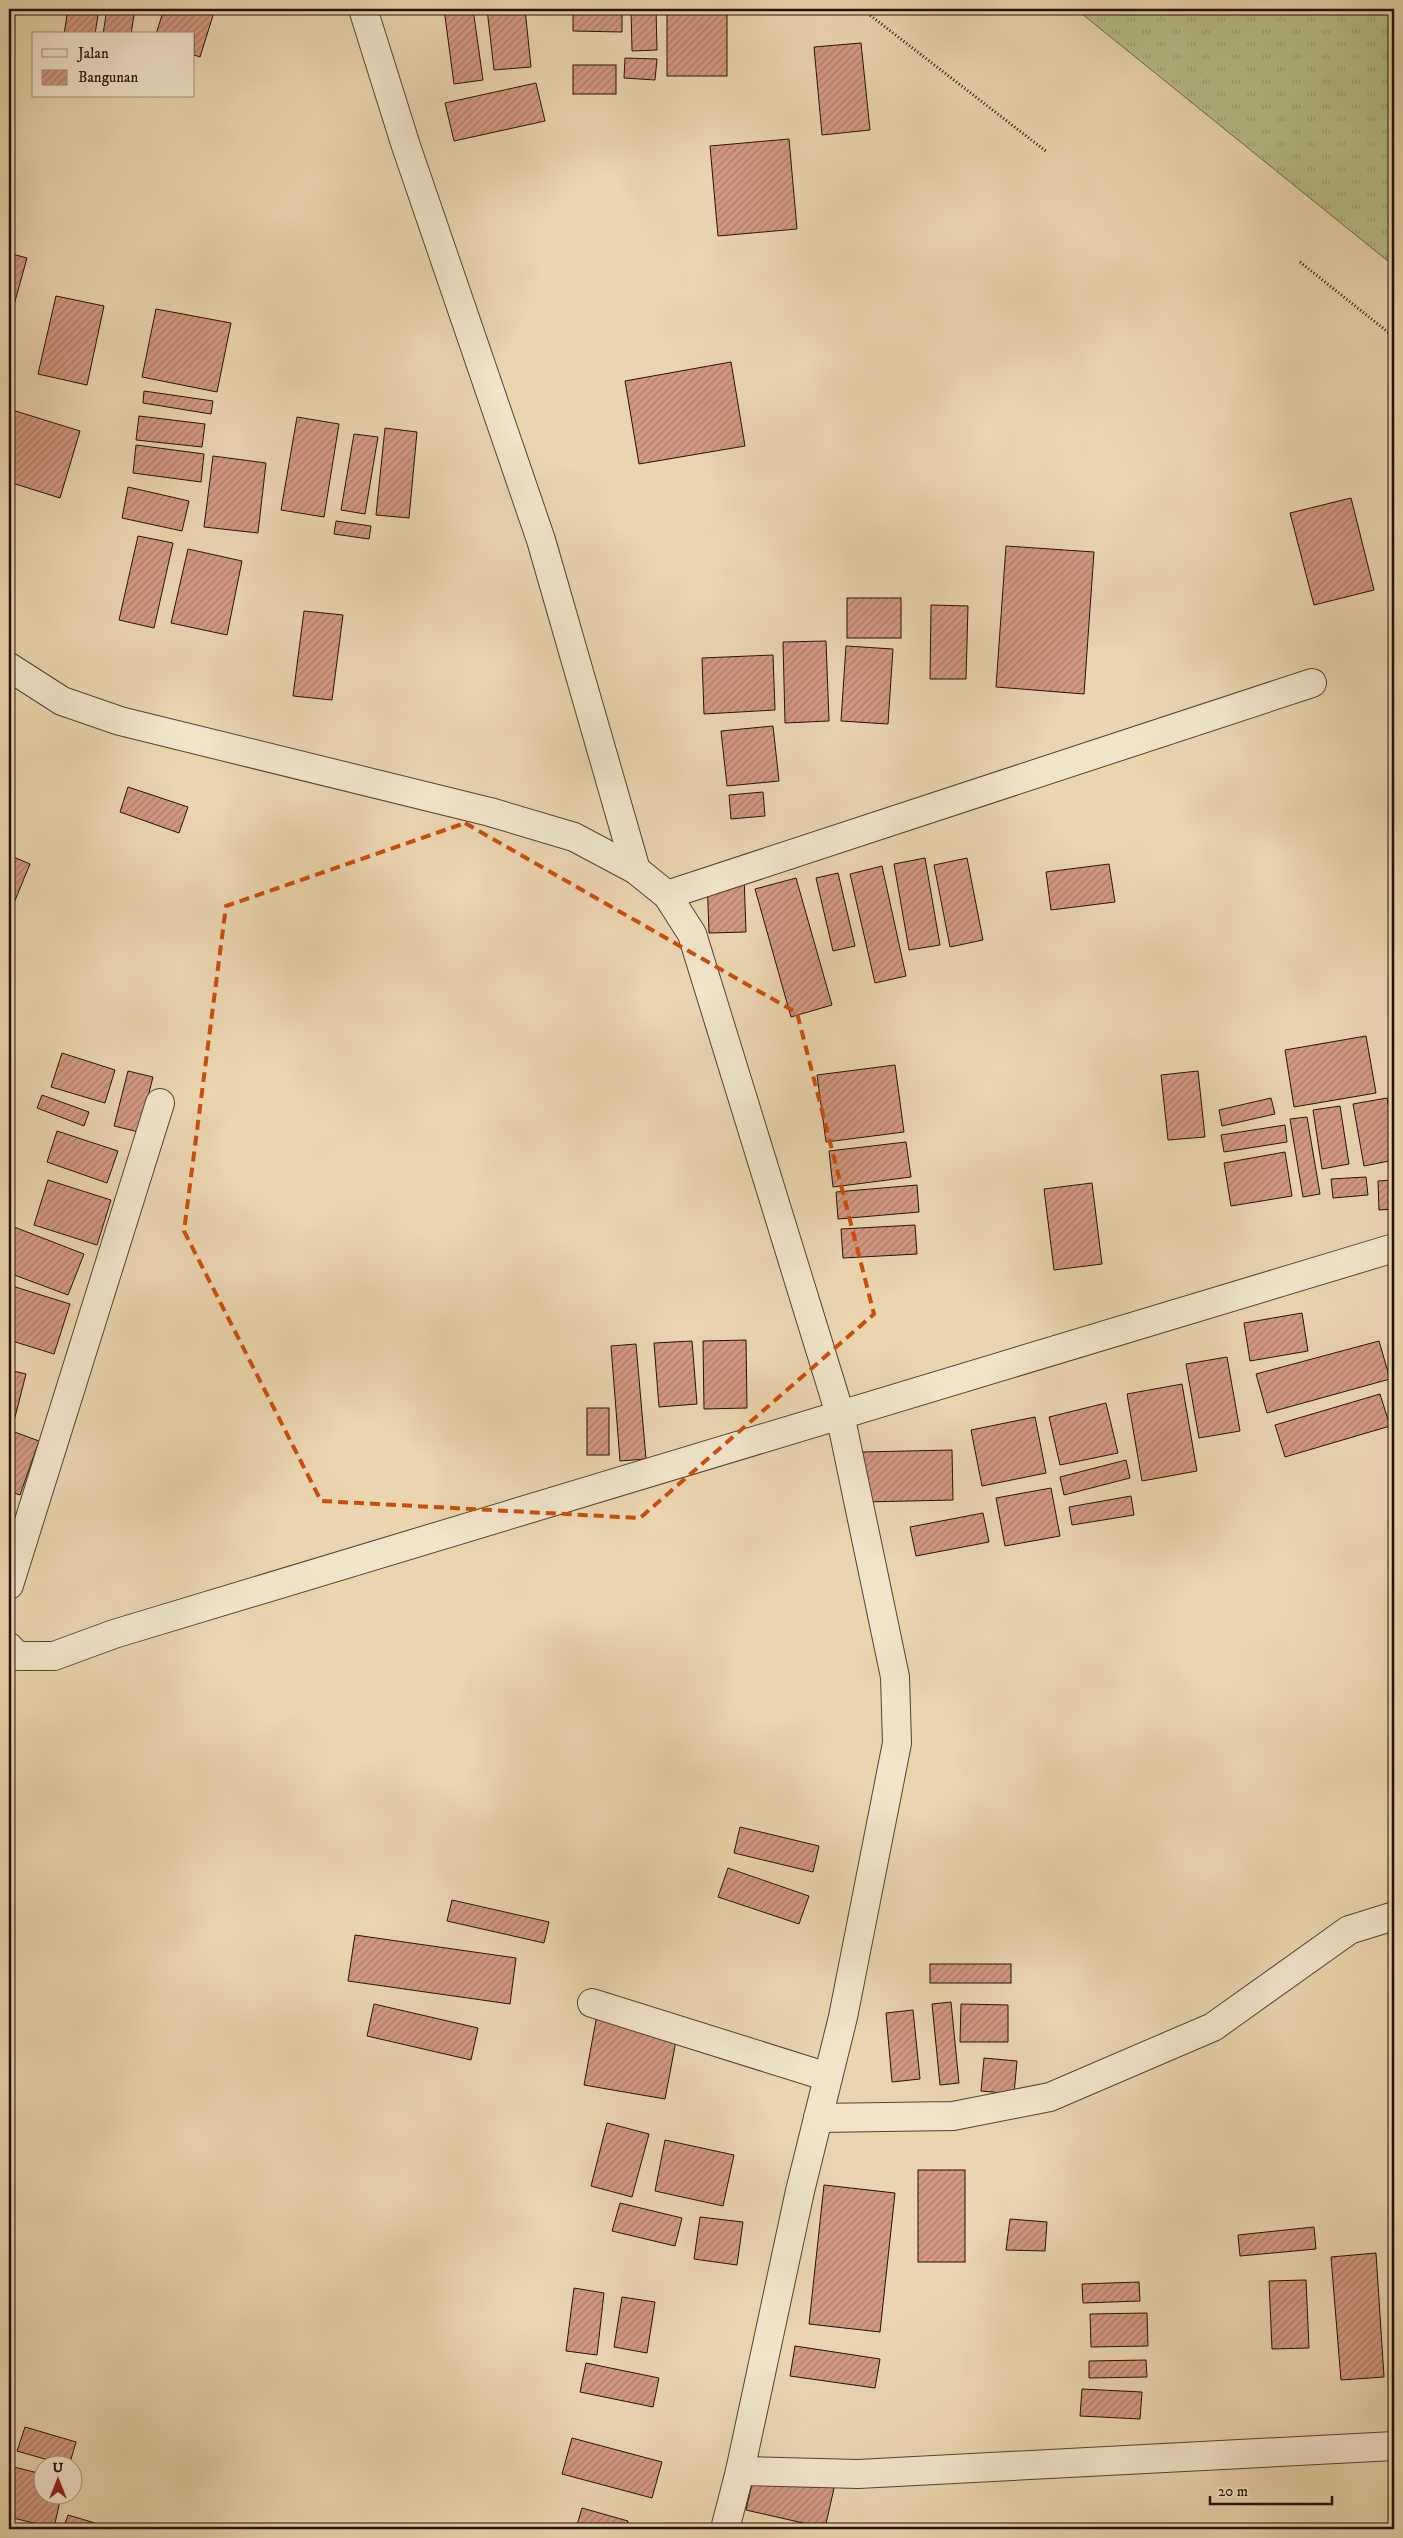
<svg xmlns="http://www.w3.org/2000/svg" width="1403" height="2538" viewBox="0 0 1403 2538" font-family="'IM FELL DW Pica',serif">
	<defs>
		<pattern id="grass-tufts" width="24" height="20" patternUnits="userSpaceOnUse" patternTransform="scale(1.25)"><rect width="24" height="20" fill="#b7bd8b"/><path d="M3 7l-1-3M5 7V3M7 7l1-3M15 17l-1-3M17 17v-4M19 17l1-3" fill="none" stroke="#9da176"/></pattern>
		<pattern id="building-hatch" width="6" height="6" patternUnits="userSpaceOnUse" patternTransform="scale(1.25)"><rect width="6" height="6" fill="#d49981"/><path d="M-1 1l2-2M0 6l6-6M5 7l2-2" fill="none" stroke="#ac7b68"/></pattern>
	</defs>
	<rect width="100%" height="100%" fill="#ead5af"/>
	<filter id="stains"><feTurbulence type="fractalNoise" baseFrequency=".004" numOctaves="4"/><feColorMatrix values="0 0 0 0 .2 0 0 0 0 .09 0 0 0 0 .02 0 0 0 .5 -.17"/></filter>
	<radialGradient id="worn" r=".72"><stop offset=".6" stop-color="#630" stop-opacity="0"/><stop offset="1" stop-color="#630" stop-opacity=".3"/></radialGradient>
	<polygon fill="url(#grass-tufts)" stroke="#6c6849" points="1076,9 1394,9 1394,266"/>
	<g fill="url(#building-hatch)" stroke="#211207">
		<polygon points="68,9 99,9 95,34 64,34"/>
		<polygon points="107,9 135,9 131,34 103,34"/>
		<polygon points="164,9 215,9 200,57 194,55 194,34 156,34"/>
		<polygon points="444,9 473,9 483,80 454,84"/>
		<polygon points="487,9 525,9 531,67 494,70"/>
		<polygon points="573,9 622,9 622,32 573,31"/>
		<polygon points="631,9 656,9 657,50 632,51"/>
		<rect x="667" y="11" width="60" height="65"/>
		<polygon points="861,43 870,130 822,135 814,47"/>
		<polygon points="625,58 657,59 655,80 624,78"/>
		<rect x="573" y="65" width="43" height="29"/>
		<polygon points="536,83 545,121 454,141 445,103"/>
		<polygon points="789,139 797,229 718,236 710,146"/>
		<polygon points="9,253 27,258 9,323"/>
		<polygon points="56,296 104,306 87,385 38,374"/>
		<polygon points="156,309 231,323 217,392 142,377"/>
		<polygon points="731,362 745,446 639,464 625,381"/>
		<polygon points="144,391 213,401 211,414 143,403"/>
		<polygon points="9,409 80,431 60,498 9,482"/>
		<polygon points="139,416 205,424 202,447 136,440"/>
		<polygon points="297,417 339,424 324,517 281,510"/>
		<polygon points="385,428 417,432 409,518 376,515"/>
		<polygon points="354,434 378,437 365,514 341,510"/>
		<polygon points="136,445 204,454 201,482 133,473"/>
		<polygon points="213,456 266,463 258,533 204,527"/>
		<polygon points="128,487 189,501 182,531 122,518"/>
		<polygon points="1351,498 1374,590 1314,605 1290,513"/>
		<polygon points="336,521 371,526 369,539 334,534"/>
		<polygon points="138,536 173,543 154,628 119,620"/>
		<polygon points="1006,546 1094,552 1084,694 996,687"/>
		<polygon points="188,549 242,561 227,635 171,623"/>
		<rect x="847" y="598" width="54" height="40"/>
		<polygon points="931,605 968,606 966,679 930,679"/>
		<polygon points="304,611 343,615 332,700 293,696"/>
		<polygon points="826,641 829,721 785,723 783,642"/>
		<polygon points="846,646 893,649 888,724 841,721"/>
		<polygon points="773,655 775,710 704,714 702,658"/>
		<polygon points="773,726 779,781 727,786 721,731"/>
		<polygon points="128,787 188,807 179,833 120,812"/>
		<polygon points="763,792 765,816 731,819 729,795"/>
		<polygon points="9,855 30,864 9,915"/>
		<polygon points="925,858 940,945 909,950 894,864"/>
		<polygon points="967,858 983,940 950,947 934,865"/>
		<polygon points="1109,864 1115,902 1051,910 1046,872"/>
		<polygon points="882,866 906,976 875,983 850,874"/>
		<polygon points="838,873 855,946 833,951 816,878"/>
		<polygon points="744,875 746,932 709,933 707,876"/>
		<polygon points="796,878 832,1005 791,1017 755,889"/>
		<polygon points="1366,1036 1376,1093 1294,1107 1285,1050"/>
		<polygon points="62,1053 115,1070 105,1103 51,1087"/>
		<polygon points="895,1065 904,1132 826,1142 817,1075"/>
		<polygon points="128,1071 153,1077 139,1132 114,1126"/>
		<polygon points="1198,1071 1205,1137 1168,1140 1161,1075"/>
		<polygon points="42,1095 89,1112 84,1126 37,1108"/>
		<polygon points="1271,1098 1275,1114 1222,1126 1219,1110"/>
		<polygon points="1387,1098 1394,1136 1394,1160 1364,1166 1353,1104"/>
		<polygon points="1340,1106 1349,1164 1322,1169 1313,1110"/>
		<polygon points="1307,1117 1320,1194 1303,1197 1290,1119"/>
		<polygon points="1285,1125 1287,1142 1224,1152 1221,1135"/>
		<polygon points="57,1131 118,1151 107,1183 47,1162"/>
		<polygon points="906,1142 911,1177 833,1187 829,1151"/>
		<polygon points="1285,1152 1292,1196 1231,1206 1224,1163"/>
		<polygon points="1366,1177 1368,1195 1333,1198 1331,1179"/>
		<polygon points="48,1180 111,1200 97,1245 34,1225"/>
		<polygon points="1394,1180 1394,1209 1379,1210 1378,1181"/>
		<polygon points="1092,1183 1102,1264 1054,1270 1044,1189"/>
		<polygon points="917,1185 919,1212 838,1219 836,1192"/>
		<polygon points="9,1225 84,1254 68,1295 9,1273"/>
		<polygon points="915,1225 917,1254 843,1258 841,1229"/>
		<polygon points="9,1285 70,1304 54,1354 9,1340"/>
		<polygon points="1302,1313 1308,1351 1250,1361 1244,1323"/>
		<polygon points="746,1340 747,1408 704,1409 703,1341"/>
		<polygon points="692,1341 697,1404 659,1407 654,1343"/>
		<polygon points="1379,1341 1390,1379 1267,1413 1256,1374"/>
		<polygon points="636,1344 646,1459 620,1461 611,1346"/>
		<polygon points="1227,1357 1240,1431 1199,1438 1186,1364"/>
		<polygon points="9,1370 26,1374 14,1421 9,1420"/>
		<polygon points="1182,1384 1197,1471 1142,1481 1127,1394"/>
		<polygon points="1380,1394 1390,1426 1285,1457 1275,1425"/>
		<polygon points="1106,1403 1118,1453 1060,1465 1049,1417"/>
		<rect x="587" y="1408" width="22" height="47"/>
		<polygon points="1035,1417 1046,1473 982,1486 971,1430"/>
		<polygon points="9,1430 39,1441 20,1495 9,1491"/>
		<polygon points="952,1450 953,1500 864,1502 862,1452"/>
		<polygon points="1126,1460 1130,1478 1064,1495 1060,1477"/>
		<polygon points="1051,1488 1060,1536 1005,1546 996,1498"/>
		<polygon points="1131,1496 1134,1515 1072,1525 1069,1507"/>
		<polygon points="983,1513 989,1542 916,1556 910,1527"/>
		<polygon points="740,1827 819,1846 813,1872 734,1853"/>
		<polygon points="728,1868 809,1896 799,1924 718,1897"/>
		<polygon points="452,1900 549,1922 544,1943 447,1921"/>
		<polygon points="355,1935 516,1958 510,2004 348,1981"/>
		<rect x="930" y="1964" width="81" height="19"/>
		<polygon points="951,2002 959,2083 940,2085 932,2004"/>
		<polygon points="374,2004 478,2028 471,2060 367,2036"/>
		<polygon points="961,2004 1008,2005 1008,2042 960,2042"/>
		<polygon points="913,2010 920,2079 892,2082 886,2013"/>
		<polygon points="597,2015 678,2030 665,2099 584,2085"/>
		<polygon points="984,2058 1017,2061 1014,2094 981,2091"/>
		<polygon points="607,2123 649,2134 632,2197 591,2186"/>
		<polygon points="665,2140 734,2155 723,2206 655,2191"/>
		<rect x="918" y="2170" width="47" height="92"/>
		<polygon points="824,2185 895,2193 880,2332 809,2324"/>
		<polygon points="620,2203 682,2218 675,2246 612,2231"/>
		<polygon points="700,2217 743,2222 737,2265 694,2259"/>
		<polygon points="1010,2219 1047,2222 1045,2251 1006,2250"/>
		<polygon points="1314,2227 1316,2249 1240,2256 1238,2235"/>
		<polygon points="1376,2253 1384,2377 1341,2380 1331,2257"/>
		<polygon points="1306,2280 1309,2348 1272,2349 1269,2281"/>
		<polygon points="1139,2282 1140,2301 1083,2303 1082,2284"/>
		<polygon points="574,2288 604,2293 597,2355 566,2351"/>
		<polygon points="622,2297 655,2302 647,2353 614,2347"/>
		<polygon points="1147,2313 1148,2346 1091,2347 1090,2314"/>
		<polygon points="795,2346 880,2359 875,2388 790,2376"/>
		<polygon points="1146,2360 1147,2377 1089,2378 1089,2361"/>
		<polygon points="586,2363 659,2378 653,2407 580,2392"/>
		<polygon points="1082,2389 1142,2392 1140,2419 1080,2416"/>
		<polygon points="25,2427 76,2442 69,2466 17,2451"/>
		<polygon points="572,2438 662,2462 652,2498 562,2474"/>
		<polygon points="758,2457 837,2475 825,2528 746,2510"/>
		<polygon points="10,2466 42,2474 42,2496 61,2496 54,2528 9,2517"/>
		<polygon points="582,2508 628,2521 626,2529 592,2529 577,2525"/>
		<polygon points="68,2515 95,2523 93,2529 63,2529"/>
	</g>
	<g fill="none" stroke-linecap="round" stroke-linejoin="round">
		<defs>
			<g id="minor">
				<polyline points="363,9 406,146 541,540 636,870"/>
				<polyline points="9,667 62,701 120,721 490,812 574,837 636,870 667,895 692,934 840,1414 895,1677 897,1743 843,2017 800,2191 740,2471 725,2529"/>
				<polyline points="667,895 1312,683"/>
				<polyline points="9,1585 160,1103"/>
				<polyline points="9,1647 17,1656 54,1656 114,1634 1394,1248"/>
				<polyline points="592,2003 828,2077"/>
				<polyline points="818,2118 953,2116 1050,2097 1213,2027 1349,1930 1394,1916"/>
				<polyline points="740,2471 858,2474 1394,2446"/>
			</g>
		</defs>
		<use href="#minor" stroke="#534331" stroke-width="30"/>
		<g stroke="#211207" stroke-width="3" stroke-dasharray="1 2.5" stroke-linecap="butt">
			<polyline points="862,9 1047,152"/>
			<polyline points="1300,262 1394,337"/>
		</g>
		<use href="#minor" stroke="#f1e4cb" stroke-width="28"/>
	</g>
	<path fill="none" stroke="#ca4e0b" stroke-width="4" stroke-dasharray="10 6" stroke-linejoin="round" d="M465 823 797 1013 874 1314 640 1518 321 1501 184 1231 226 906Z"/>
	<rect width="1403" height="2538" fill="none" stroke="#ead5af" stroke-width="30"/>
	<rect x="10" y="10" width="1383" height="2518" fill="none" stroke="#211207" stroke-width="2.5"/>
	<rect x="15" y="15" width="1373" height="2508" fill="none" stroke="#211207"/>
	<rect x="32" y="32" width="162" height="65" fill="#f1e4cb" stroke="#9e907d"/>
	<rect x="42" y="49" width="25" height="8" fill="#f1e4cb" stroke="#9e907d"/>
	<text x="78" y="58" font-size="15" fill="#211207">Jalan</text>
	<rect x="42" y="70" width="25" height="15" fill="url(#building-hatch)" stroke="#9e907d"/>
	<text x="78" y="82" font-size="15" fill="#211207">Bangunan</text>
	<g transform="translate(58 2480)"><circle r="24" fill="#f1e4cb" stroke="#9e907d"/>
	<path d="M0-4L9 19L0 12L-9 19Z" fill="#8f2418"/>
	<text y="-8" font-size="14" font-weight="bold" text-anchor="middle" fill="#211207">U</text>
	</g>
	<path d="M1210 2496v8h122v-8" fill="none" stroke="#211207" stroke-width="2.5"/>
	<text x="1218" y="2496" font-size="15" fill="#211207" stroke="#f1e4cb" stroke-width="4" paint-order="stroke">20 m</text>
	<rect width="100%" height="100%" filter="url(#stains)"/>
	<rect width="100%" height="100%" fill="url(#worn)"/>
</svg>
